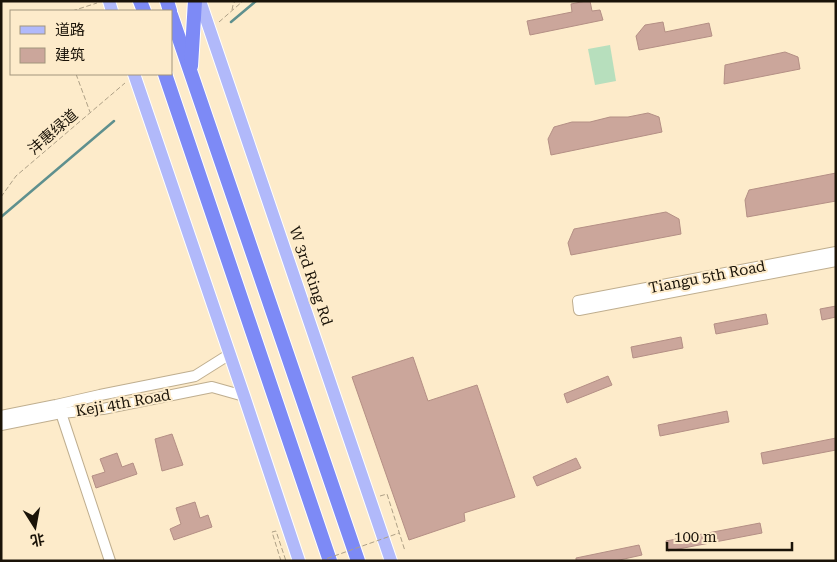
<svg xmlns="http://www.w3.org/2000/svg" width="837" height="562" viewBox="0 0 837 562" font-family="'Roboto Serif','Noto Sans SC',serif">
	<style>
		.green { fill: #b7dfbd }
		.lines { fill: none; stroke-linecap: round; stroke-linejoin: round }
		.stream { stroke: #5f908e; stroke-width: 2.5 }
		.building { fill: #cba69b; stroke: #b48f85 }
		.minor-casing { stroke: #bfae8f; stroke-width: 12 }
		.major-casing { stroke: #fff; stroke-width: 14 }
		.highway-casing { stroke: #fff; stroke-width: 16 }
		.path { stroke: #aea086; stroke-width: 1; stroke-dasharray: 5 2.5; stroke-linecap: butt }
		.minor { stroke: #fff; stroke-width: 10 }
		.major { stroke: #b1b9fa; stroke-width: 12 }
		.highway { stroke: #7d8af6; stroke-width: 14 }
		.path-bridge { stroke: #aea086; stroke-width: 1; stroke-dasharray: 5 2.5; stroke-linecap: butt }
		.labels { text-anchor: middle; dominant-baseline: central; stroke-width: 4; stroke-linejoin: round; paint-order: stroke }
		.street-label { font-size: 15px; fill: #1a1308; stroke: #fdebca }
	</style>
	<rect width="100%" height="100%" fill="#fdebca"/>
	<polygon class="green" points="610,45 616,81 595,85 588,49"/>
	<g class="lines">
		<g class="stream">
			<polyline points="231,22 256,1"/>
			<polyline points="1,217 114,121"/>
		</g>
	</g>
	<g class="building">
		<polygon points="586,1 590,1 592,11 600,10 603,20 530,35 527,21 572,12 571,4"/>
		<polygon points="663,22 665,32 709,23 712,36 639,50 636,36 645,25"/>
		<polygon points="785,52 798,57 800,69 724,84 725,65"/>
		<polygon points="648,113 659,117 662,132 551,155 548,139 554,127 572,122 590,122 610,117 628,117"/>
		<polygon points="836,173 836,201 747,217 745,200 749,190"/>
		<polygon points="666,212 679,219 681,234 571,255 568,243 574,229"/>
		<polygon points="836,306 836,317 822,320 820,309"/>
		<polygon points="766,314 768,324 716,334 714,324"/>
		<polygon points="681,337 683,348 633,358 631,347"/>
		<polygon points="413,357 428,401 477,385 515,497 464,513 465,521 409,540 352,377"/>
		<polygon points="608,376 612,385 567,403 564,394"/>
		<polygon points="727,411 729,422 660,436 658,425"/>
		<polygon points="172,434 183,465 162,471 155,439"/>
		<polygon points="836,438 836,450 763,464 761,453"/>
		<polygon points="117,453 122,467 133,463 137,474 96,488 92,476 105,472 100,459"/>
		<polygon points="576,458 581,468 537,486 533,477"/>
		<polygon points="195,502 200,518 208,515 212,527 174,540 170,529 181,524 176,508"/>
		<polygon points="760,523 762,533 668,551 666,541"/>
		<polygon points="639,545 642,555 615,561 576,561 576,558"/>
	</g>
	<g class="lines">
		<defs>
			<g id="minor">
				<polyline points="836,252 578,301 579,310 836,261"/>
				<polyline points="61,413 110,561"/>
				<polyline points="1,416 56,405 100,395 195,376 230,354"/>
				<polyline points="1,425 61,413 103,409 212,387 244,396"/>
			</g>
			<g id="major">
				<polyline points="109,1 112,11"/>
				<polyline points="200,1 391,561"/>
				<polyline points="134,74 244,396 299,561"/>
			</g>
			<g id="highway">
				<polyline points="140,1 144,11"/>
				<polyline points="167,1 170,11"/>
				<polyline points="171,15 358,561"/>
				<polyline points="191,66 195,1"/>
				<polyline points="165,74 330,561"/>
			</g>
		</defs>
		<use href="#minor" class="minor-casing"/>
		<use href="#major" class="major-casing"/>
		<use href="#highway" class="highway-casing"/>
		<g class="path">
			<polyline points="232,10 233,5 235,1"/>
			<polyline points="72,11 97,3"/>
			<polyline points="219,22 243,1"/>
			<polyline points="76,74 90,112"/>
			<polyline points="1,197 16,176 125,83"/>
			<polyline points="380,496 387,494 405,551"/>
			<polyline points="281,561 272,532 276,531 286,561"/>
		</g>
		<use href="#minor" class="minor"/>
		<use href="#major" class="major"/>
		<use href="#highway" class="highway"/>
		<polyline class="path-bridge" points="320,561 399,533"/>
	</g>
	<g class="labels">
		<g class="street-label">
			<text transform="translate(53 132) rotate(-41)">沣惠绿道</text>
			<text transform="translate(311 276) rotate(71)">W 3rd Ring Rd</text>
			<text transform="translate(707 277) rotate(-11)">Tiangu 5th Road</text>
			<text transform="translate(123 403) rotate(-10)">Keji 4th Road</text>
		</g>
	</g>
	<rect width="837" height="562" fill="none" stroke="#1a1308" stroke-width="5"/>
	<rect x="10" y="10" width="162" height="65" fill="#fdebca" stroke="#a2957c"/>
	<rect x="20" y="26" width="25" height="8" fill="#b1b9fa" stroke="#a2957c"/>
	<text x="55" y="35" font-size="15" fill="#1a1308">道路</text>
	<rect x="20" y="48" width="25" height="15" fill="#cba69b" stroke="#a2957c"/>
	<text x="55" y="60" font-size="15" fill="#1a1308">建筑</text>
	<g transform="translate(35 527) rotate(169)" stroke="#fdebca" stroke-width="4" paint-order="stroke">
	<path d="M0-4L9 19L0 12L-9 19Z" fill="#1a1308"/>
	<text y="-8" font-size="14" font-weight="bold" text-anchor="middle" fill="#1a1308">北</text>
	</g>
	<path d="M667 542v8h125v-8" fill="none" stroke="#1a1308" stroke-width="2.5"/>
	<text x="674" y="542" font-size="15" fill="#1a1308" stroke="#fdebca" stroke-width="4" paint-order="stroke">100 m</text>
</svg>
